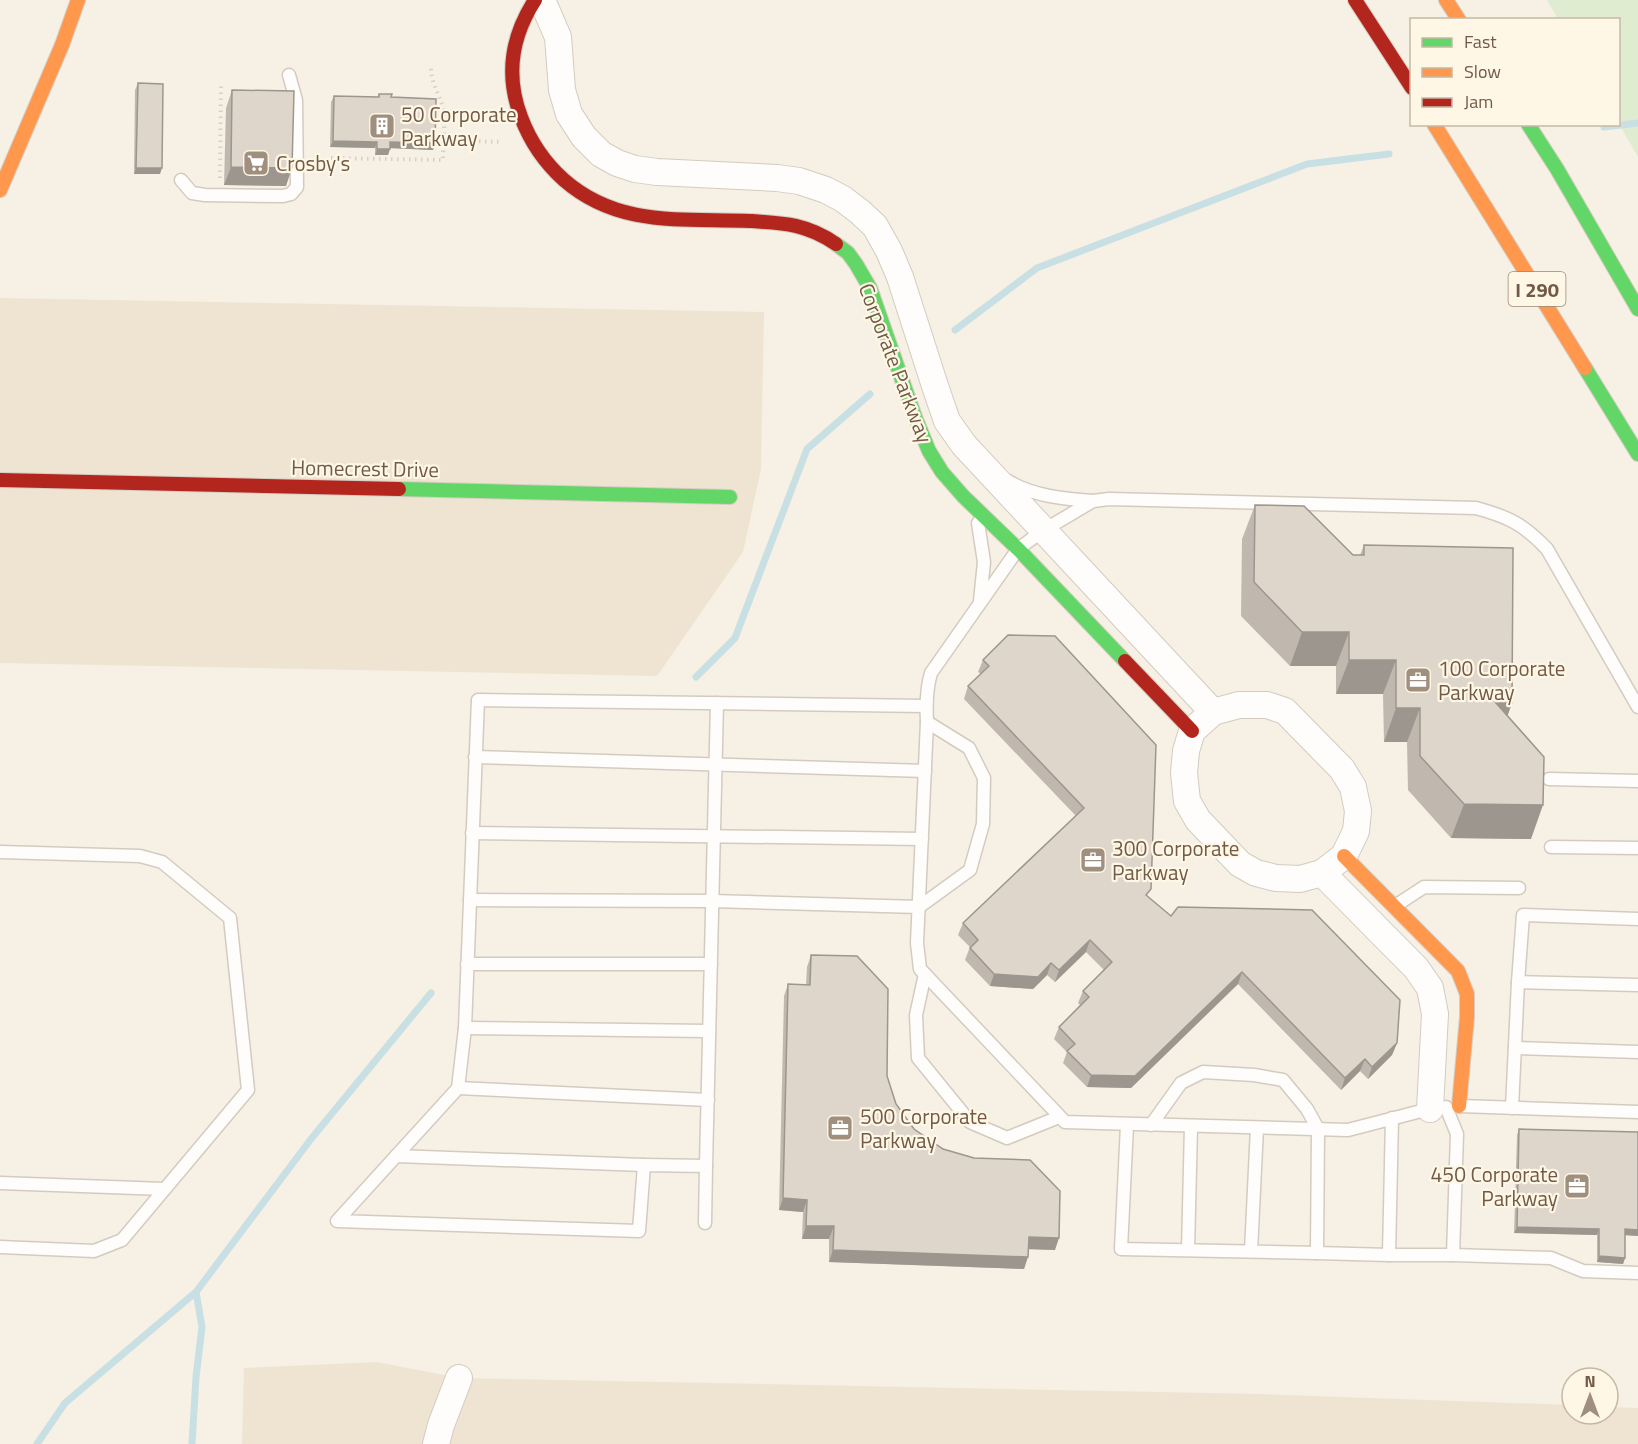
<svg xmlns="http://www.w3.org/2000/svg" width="1638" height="1444" viewBox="0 0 1638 1444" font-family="'Titillium Web',sans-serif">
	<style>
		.residential { fill: #efe4d2 }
		.green { fill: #dfecd0 }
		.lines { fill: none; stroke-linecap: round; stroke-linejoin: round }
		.stream { stroke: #c8e0e4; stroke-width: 7 }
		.lane-casing { stroke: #d4cbc0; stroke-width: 15 }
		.street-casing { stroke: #d4cbc0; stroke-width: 28 }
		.fast-casing { stroke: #d6ccc2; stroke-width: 16 }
		.slow-casing { stroke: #d6ccc2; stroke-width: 16 }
		.jam-casing { stroke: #d6ccc2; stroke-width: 16 }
		.path { stroke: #d7cfc8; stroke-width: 4; stroke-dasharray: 1.5 4.5; stroke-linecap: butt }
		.lane { stroke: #fefdfb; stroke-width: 12 }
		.street { stroke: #fefdfb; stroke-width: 26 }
		.fast { stroke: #63d668; stroke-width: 14 }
		.slow { stroke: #ff974d; stroke-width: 14 }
		.jam { stroke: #b3261e; stroke-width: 14 }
		.wall { fill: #c0b8af }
		.shaded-wall { fill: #9c968e }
		.building { fill: #dfd6cb; stroke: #9c968e; stroke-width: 1.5 }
		.labels { text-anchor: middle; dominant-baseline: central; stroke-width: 4.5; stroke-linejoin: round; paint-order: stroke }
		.shield { fill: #fff7e5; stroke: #9c8976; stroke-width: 1.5 }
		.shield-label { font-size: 20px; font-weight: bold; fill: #715a47 }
		.poi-label { font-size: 21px; fill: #715a47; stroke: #fff7e5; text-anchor: start }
		.street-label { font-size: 21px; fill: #715a47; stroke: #fff7e5 }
	</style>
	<rect width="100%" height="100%" fill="#f6f0e5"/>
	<g class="residential">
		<polygon points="0,298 764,312 761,469 743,552 657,676 0,663"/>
		<polygon points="377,1362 459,1378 1259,1394 1572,1405 1572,1414 1608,1414 1608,1407 1638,1408 1638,1444 242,1444 244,1368"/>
	</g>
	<polygon class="green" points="1547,0 1638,0 1638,157 1619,124 1618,20 1558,19"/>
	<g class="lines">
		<g class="stream">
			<polyline points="1604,127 1638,123"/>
			<polyline points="955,330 1037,268 1307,164 1389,154"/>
			<polyline points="696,677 735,638 807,449 870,394"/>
			<polyline points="37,1444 65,1403 196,1292 311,1139 431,993"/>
			<polyline points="192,1444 196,1377 202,1327 196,1292"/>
		</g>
		<defs>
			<g id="lane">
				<polyline points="181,180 192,193 205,195 283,196 291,194 297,187 296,100 289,75"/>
				<path d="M1008 481C1033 496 1064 499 1093 501"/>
				<polyline points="978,523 984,562 980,601"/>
				<polyline points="475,757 925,771"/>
				<polyline points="1549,779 1638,781"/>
				<polyline points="472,833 922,839"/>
				<polyline points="1551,847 1638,848"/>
				<polyline points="0,852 140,856 162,862 230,918 248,1090 122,1240 94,1251 0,1247"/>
				<polyline points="470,900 712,901 919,907 970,870 983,824 984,778 969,748 927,722"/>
				<polyline points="1395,906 1424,887 1519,888"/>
				<polyline points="467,964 711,964"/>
				<polyline points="925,974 916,1015 918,1058 970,1122 1007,1138 1059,1117"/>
				<polyline points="1518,982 1638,985"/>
				<polyline points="465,1028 709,1031"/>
				<polyline points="1515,1048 1638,1052"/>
				<polyline points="458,1088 708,1100"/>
				<polyline points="1460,1106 1638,1112"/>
				<path d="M1433 1108 1348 1130 1065 1122 920 969 917 943 927 722C926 705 926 690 931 673L1018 549 1044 530 1093 501 1109 499 1476 508C1509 517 1523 524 1547 549L1638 707"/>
				<polyline points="1512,1108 1518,982 1523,915 1638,919"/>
				<polyline points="1127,1125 1121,1249 1317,1253 1318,1129 1307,1109 1283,1080 1254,1075 1203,1072 1181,1083 1151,1125"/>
				<polyline points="396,1156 644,1165"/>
				<polyline points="706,1166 717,703"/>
				<polyline points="0,1183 164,1189"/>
				<polyline points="705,1223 706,1166 644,1165 639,1231 337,1221 458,1088 465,1028 478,700 926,706"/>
				<polyline points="1188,1250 1191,1126"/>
				<polyline points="1251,1251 1257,1128"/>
				<polyline points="1317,1253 1389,1255 1392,1118"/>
				<polyline points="1389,1255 1453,1255 1457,1134 1446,1107"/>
				<polyline points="1453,1255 1551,1258 1583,1271 1638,1273"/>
			</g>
			<g id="street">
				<polyline points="542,0 558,37 562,90 569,114 584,137 601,154 617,163 635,169 657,172 777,178 799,181 826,190 843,199 860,212 875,226 889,251 900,277 935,386 947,421 964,445 1213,712"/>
				<polygon points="1239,705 1267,705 1285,711 1342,769 1353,787 1358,811 1356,831 1344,856 1322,873 1300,879 1276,878 1256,873 1240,864 1198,820 1187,801 1184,773 1186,751 1192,731 1213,712"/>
				<polyline points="1322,873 1416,968 1430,988 1435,1014 1430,1109"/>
				<polyline points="436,1444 441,1425 459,1378"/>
			</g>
			<g id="fast">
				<polyline points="1528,124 1557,169 1638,309"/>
				<polyline points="836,244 848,253 856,264 870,288 915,417 929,451 942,472 963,496 1020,551 1125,661"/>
				<polyline points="1585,368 1638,454"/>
				<polyline points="399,489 730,497"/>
			</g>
			<g id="slow">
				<polyline points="1446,0 1459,20"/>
				<polyline points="1434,124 1585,368"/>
				<polyline points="0,190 62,45 78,0"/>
				<polyline points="1344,856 1458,971 1467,994 1467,1017 1459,1106"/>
			</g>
			<g id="jam">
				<path d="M535 0C511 37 505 75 521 117 530 141 545 163 564 180 619 228 683 218 750 221 784 223 807 224 836 244"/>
				<polyline points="1355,0 1412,88"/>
				<polyline points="0,480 399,489"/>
				<polyline points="1125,661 1192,731"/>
			</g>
		</defs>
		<use href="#lane" class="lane-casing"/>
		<use href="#street" class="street-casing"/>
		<use href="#fast" class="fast-casing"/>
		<use href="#slow" class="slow-casing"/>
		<use href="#jam" class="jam-casing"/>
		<g class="path">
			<polyline points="443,140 503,142"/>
			<path d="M331 158 443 160C443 144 446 124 443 108 439 92 431 84 431 67"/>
			<polyline points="220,178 221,86"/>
		</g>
		<use href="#lane" class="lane"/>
		<use href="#street" class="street"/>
		<use href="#fast" class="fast"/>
		<use href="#slow" class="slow"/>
		<use href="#jam" class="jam"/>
	</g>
	<g class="wall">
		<polygon points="138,83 160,174 134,174 135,90"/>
		<polygon points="232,90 286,186 224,185 226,108"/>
		<polygon points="379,94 391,97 435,143 433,150 390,148 388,155 375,155 375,148 330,147 331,102 334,96 377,97"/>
		<polygon points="1255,505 1353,555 1360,555 1364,545 1512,703 1507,716 1531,839 1451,838 1408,790 1407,742 1384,742 1383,694 1336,694 1336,666 1290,666 1241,616 1242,539"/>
		<polygon points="1008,635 1148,897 1171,916 1397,1043 1392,1055 1368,1079 1360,1071 1341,1090 1238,984 1131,1088 1087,1087 1063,1063 1067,1052 1054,1039 1059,1027 1080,1005 1078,1003 1083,991 1104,970 1086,952 1055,982 1047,975 1033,989 990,986 965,960 970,947 958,935 963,923 1076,816 964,699 968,686 981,674 978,672 983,660"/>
		<polygon points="811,955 887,1076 896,1104 914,1129 1055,1250 1029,1249 1024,1269 829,1262 829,1239 802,1239 803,1212 779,1210 784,996 788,984 806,985 807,967"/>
		<polygon points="1519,1129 1638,1132 1638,1236 1625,1235 1625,1258 1623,1264 1597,1262 1597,1235 1514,1233 1517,1135"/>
	</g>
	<g class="shaded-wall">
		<polygon points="333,141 377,142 375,148 330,147"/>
		<polygon points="390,142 435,143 433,150 388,148"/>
		<polygon points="377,149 390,149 388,155 375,155"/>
		<polygon points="231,167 292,168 286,186 224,185"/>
		<polygon points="136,168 162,168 160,174 134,174"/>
		<polygon points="1302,632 1349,632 1336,666 1290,666"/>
		<polygon points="1349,660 1396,660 1383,694 1336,694"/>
		<polygon points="1496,703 1512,703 1500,737"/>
		<polygon points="1396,708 1420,708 1407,742 1384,742"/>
		<polygon points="1464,804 1543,805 1531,839 1451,838"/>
		<polygon points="1090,940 1086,952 1055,982 1059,970"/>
		<polygon points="1051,963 1047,975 1033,989 990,986 994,974"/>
		<polygon points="1242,972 1238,984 1131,1088 1087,1087 1091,1075"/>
		<polygon points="1397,1043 1392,1055 1368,1079 1372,1067"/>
		<polygon points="1365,1059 1360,1071 1341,1090 1345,1078"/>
		<polygon points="783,1198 807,1200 803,1212 779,1210"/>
		<polygon points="806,1226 834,1226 829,1239 802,1239"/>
		<polygon points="1517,1227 1599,1229 1597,1235 1514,1233"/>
		<polygon points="1625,1229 1638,1230 1638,1236 1623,1235"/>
		<polygon points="1029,1237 1059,1238 1055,1250 1025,1249"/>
		<polygon points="833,1250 1028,1257 1024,1269 829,1262"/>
		<polygon points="1599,1256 1625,1258 1623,1264 1597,1262"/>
	</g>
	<g class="building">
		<polygon points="138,83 163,84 162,168 136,168"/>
		<polygon points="232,90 294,91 292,168 231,167"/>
		<polygon points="379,94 392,94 391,97 436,99 435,143 390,142 390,149 377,149 377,142 333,141 334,96 379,97"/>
		<polygon points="1255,505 1304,506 1353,555 1364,555 1364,545 1513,548 1512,703 1496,703 1544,757 1543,805 1464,804 1420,756 1420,708 1396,708 1396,660 1349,660 1349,632 1302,632 1254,582"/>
		<polygon points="1008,635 1055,636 1156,745 1151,889 1146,895 1171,916 1178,907 1312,910 1400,1000 1397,1043 1372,1067 1365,1059 1345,1078 1242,972 1135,1076 1091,1075 1067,1051 1075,1044 1059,1027 1089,997 1083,991 1112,962 1090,940 1059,970 1051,963 1038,977 994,974 970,948 978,940 963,923 1084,808 968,686 989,666 983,660"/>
		<polygon points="811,955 857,956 888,989 887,1076 896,1104 914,1129 943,1149 974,1158 1030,1160 1060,1191 1059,1238 1029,1237 1028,1257 833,1250 834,1226 806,1226 807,1200 783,1198 788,984 810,985"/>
		<polygon points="1519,1129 1638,1132 1638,1230 1625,1229 1625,1258 1599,1256 1599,1229 1517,1227"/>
	</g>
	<defs>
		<symbol id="building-square" viewBox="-11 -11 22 22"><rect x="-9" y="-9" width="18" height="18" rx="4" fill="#a08e7e" stroke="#fff7e5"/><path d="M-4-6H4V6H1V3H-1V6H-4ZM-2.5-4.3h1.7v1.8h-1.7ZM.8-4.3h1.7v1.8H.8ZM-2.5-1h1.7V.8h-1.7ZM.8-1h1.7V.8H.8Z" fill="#fff"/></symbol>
		<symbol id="supermarket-square" viewBox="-11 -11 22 22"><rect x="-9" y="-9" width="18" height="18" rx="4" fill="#a08e7e" stroke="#fff7e5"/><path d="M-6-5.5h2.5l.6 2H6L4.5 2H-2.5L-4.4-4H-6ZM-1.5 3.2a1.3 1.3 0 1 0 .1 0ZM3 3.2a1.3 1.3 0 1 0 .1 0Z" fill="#fff"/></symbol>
		<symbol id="office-square" viewBox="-11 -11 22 22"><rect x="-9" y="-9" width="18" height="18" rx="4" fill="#a08e7e" stroke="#fff7e5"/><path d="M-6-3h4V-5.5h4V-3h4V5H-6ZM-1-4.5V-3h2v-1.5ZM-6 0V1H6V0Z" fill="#fff"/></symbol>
	</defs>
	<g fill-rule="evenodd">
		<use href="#building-square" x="367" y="111" width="30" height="30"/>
		<use href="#supermarket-square" x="241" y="148" width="30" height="30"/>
		<use href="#office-square" x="1403" y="665" width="30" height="30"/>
		<use href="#office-square" x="1078" y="845" width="30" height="30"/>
		<use href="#office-square" x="825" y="1113" width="30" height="30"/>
		<use href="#office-square" x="1562" y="1171" width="30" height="30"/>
	</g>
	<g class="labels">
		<rect class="shield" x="1508.5" y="272" width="57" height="34" rx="4.5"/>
		<g class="shield-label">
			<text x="1537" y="289">I 290</text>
		</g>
		<g class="poi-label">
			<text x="401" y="114">50 Corporate<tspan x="401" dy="24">Parkway</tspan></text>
			<text x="276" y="163">Crosby's</text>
			<text x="1438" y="668">100 Corporate<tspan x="1438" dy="24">Parkway</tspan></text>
			<text x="1112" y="848">300 Corporate<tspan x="1112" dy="24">Parkway</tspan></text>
			<text x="860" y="1116">500 Corporate<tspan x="860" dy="24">Parkway</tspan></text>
			<text x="1558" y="1174" text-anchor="end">450 Corporate<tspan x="1558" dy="24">Parkway</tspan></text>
		</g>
		<g class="street-label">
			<text transform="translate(896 363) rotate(69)">Corporate Parkway</text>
			<text transform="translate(365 468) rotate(1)">Homecrest Drive</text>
		</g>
	</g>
	<rect x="1410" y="18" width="210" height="108" fill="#fff7e5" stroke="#c6b8a6" stroke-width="1.5"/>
	<rect x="1422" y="38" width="30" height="9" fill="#63d668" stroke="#c6b8a6" stroke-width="1.5"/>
	<text x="1464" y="48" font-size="18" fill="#715a47">Fast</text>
	<rect x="1422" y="68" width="30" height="9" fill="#ff974d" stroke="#c6b8a6" stroke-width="1.5"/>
	<text x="1464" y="78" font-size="18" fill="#715a47">Slow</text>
	<rect x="1422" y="98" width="30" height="9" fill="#b3261e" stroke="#c6b8a6" stroke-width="1.5"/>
	<text x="1464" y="108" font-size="18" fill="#715a47">Jam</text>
	<g transform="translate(1590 1396)"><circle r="28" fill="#fff7e5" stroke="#c6b8a6" stroke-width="1.5"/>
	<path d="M0-4.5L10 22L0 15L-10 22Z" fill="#a08e7e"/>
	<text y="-9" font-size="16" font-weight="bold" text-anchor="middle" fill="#715a47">N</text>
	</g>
</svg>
